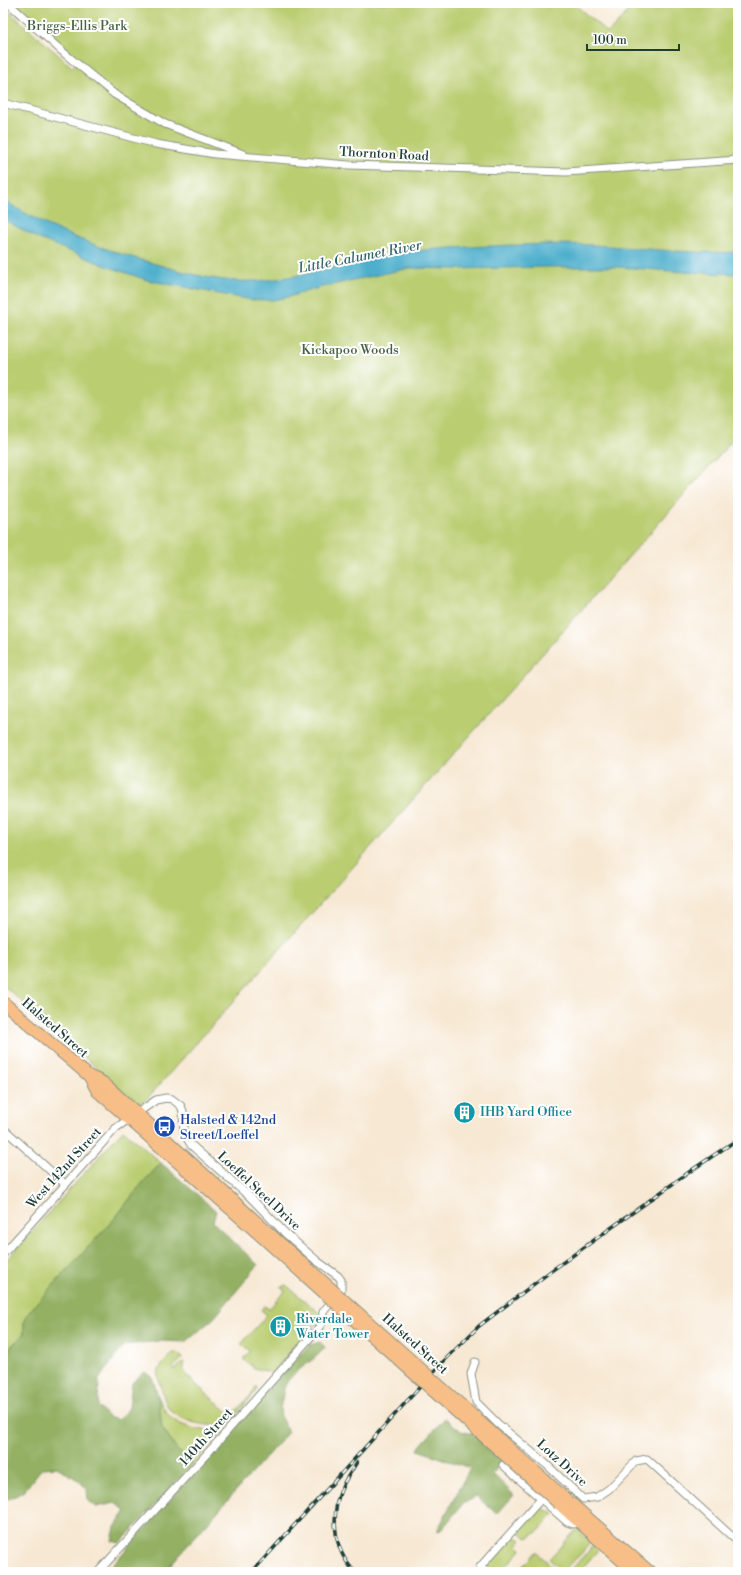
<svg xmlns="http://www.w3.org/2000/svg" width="741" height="1575" viewBox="0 0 741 1575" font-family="'Libre Bodoni',serif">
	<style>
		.green { fill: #bacd71; stroke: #6c8552 }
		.forest { fill: #93b063; stroke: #59764c }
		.water { fill: #4dafcc; stroke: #367680 }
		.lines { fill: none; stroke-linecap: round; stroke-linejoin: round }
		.minor-casing { stroke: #8b9284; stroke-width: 9 }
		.primary-casing { stroke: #8b9284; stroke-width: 13 }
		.minor { stroke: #fff; stroke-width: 7 }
		.primary { stroke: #f7be87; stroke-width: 11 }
		.rail-casing { stroke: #1f3d34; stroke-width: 3.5 }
		.rail { stroke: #fff; stroke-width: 2; stroke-dasharray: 6; stroke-linecap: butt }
		.primary-bridge-casing { stroke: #8b9284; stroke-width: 13; stroke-linecap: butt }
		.primary-bridge { stroke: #f7be87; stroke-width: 11 }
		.labels { text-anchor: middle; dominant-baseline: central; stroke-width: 4; stroke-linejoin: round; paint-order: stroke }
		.park-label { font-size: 13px; fill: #466143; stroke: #fff }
		.street-label { font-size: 13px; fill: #1f3d34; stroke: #fff }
		.culture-label { font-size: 13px; fill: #0d838f; stroke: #fff; text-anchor: start }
		.transit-label { font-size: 13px; fill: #164399; stroke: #fff; text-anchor: start }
		.water-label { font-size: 14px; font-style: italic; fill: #2f6569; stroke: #fff }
	</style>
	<rect width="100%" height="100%" fill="#fff"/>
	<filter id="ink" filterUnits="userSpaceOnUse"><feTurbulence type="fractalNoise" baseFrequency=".025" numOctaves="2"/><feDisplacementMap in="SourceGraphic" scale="8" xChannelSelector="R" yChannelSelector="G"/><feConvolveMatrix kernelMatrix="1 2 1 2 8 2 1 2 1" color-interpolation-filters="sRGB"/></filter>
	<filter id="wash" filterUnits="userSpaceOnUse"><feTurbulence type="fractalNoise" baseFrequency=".012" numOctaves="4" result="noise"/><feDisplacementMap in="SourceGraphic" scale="16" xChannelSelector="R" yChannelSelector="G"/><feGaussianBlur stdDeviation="0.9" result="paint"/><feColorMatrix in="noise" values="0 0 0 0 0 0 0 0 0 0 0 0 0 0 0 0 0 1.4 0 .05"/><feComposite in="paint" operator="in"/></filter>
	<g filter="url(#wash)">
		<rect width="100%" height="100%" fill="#f7e8d3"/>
		<g class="green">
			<polygon points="15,3 573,3 608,33 636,3 738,3 738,434 145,1101 136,1103 3,985 3,6 72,67 79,60"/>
			<polygon points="123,1130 161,1163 140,1186 116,1217 29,1312 24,1322 24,1333 3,1355 3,1264"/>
			<polygon points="286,1285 318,1312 316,1324 272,1373 254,1368 243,1359 250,1351 241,1344 267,1315 261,1310 264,1306 269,1309 285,1291 281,1287"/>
			<path d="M173 1353H177L183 1358 173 1367 174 1370 184 1362V1371L192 1381 228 1412 232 1415 251 1395 256 1386 257 1390 230 1423C213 1429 179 1423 168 1407 163 1399 161 1386 158 1377 156 1368 167 1359 173 1353Z"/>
			<path d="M158 1396C161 1402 163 1408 167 1413 179 1429 205 1431 223 1431L193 1464 176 1449 162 1428Z"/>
			<path d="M541 1509H544L554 1514 538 1532 527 1538C525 1537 521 1534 520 1531 518 1524 535 1511 541 1509Z"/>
			<polygon points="577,1529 591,1542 581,1554 564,1569 563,1572 549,1559"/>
			<path d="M513 1535 521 1540 518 1546 521 1550 501 1572H490C485 1557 504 1544 513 1535Z"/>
			<polygon points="593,1545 598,1550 579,1572 567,1572 587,1553"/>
			<polygon points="536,1552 552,1566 556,1572 519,1572"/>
		</g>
		<g class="forest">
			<polygon points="161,1163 216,1211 213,1222 258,1265 214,1318 186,1342 159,1341 124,1345 99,1379 98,1406 108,1417 118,1420 129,1408 132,1383 144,1372 152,1377 158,1396 162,1428 176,1449 193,1464 120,1543 112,1541 115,1527 126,1511 115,1503 96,1507 88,1501 87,1489 78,1480 57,1467 42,1468 23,1492 9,1499 3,1497 3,1355 24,1334 24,1322 29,1312 116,1217 140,1186"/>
			<path d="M320 1342 325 1347C315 1362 292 1370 285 1386 283 1390 283 1395 282 1399 278 1413 281 1419 288 1432L164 1572H106L293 1361 310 1345Z"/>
			<polygon points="445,1418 461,1431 473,1434 502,1460 493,1474 514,1495 497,1514 476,1496 462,1505 441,1530 437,1531 470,1468 418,1450 420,1446"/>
		</g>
		<path class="water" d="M3 199C50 232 108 251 163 266 193 275 224 283 256 281 304 278 350 261 397 253 421 250 445 248 469 247 510 245 553 243 594 245 642 248 690 254 738 252V274L685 272 618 267H548L453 269 410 268 322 287 288 297 273 300H251L147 280 109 267 37 238 3 219Z"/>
	</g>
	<g filter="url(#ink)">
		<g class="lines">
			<defs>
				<g id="minor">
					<polyline points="8,3 64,53 114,94 165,124 243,154"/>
					<polyline points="3,103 156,144 215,154 349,165 566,172 738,160"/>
					<polyline points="3,1128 65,1184"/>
					<polyline points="3,1254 116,1128 156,1100 166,1098 172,1099 181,1106 183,1111 184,1133 191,1145 250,1197 285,1233 317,1261 338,1276 341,1280 341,1290 323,1312 322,1323 316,1331 214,1446 98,1572"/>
					<polyline points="475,1362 471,1374 476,1402 498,1424 547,1465 583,1499 597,1497 609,1489 636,1461 647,1459 738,1542"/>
					<polyline points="503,1465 567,1522 573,1524 580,1522"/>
					<polyline points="486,1572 480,1567 541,1499"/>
				</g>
				<g id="primary">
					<polyline points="3,1002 89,1076 104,1083 259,1224"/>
					<polyline points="89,1076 97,1091 254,1230"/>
					<polyline points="565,1498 650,1572"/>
					<polyline points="559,1504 634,1572"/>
				</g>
			</defs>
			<use href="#minor" class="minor-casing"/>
			<use href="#primary" class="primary-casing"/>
			<use href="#minor" class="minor"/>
			<use href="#primary" class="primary"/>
			<defs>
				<g id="rail">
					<polyline points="252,1572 437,1368 479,1326 551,1271 692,1170 738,1139"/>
					<path d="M355 1572C332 1549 330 1511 344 1483 348 1476 353 1469 357 1462"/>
				</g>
			</defs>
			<use href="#rail" class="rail-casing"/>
			<use href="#rail" class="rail"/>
			<defs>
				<g id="primary-bridge">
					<polyline points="259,1224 565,1498"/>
					<polyline points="254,1230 559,1504"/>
				</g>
			</defs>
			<use href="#primary-bridge" class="primary-bridge-casing"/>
			<use href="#primary-bridge" class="primary-bridge"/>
		</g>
	</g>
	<defs>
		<symbol id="building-disc" viewBox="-11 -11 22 22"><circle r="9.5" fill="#0f9aa8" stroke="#fff"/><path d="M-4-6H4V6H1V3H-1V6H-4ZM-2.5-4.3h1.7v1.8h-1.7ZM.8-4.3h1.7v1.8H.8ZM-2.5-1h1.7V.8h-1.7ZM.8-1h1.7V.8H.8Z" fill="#fff"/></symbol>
		<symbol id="bus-disc" viewBox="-11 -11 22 22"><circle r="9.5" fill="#1a4fb4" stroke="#fff"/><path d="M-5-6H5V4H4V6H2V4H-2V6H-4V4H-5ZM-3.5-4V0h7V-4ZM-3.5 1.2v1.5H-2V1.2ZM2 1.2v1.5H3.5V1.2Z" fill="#fff"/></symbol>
	</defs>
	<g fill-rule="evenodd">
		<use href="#building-disc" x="452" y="1100" width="25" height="25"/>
		<use href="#bus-disc" x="152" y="1114" width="25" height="25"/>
		<use href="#building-disc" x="268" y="1314" width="25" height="25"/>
	</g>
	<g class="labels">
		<g class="park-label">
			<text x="77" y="26">Briggs-Ellis Park</text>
			<text x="350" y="350">Kickapoo Woods</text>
		</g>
		<g class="street-label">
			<text transform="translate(384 154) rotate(3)">Thornton Road</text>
			<text transform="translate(55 1028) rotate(41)">Halsted Street</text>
			<text transform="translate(64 1168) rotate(-48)">West 142nd Street</text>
			<text transform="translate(259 1191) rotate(43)">Loeffel Steel Drive</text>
			<text transform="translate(415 1344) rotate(42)">Halsted Street</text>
			<text transform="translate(206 1437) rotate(-48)">140th Street</text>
			<text transform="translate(562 1463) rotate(42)">Lotz Drive</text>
		</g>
		<g class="culture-label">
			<text x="480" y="1112">IHB Yard Office</text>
			<text x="296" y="1319">Riverdale<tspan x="296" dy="15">Water Tower</tspan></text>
		</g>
		<g class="transit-label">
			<text x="180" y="1120">Halsted &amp; 142nd<tspan x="180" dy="15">Street/Loeffel</tspan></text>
		</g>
		<g class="water-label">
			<text transform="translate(360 257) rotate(-11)">Little Calumet River</text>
		</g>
	</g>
	<rect width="741" height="1575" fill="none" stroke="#fff" stroke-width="16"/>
	<path d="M587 44v6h92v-6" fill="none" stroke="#1f3d34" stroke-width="2"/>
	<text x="593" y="44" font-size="12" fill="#1f3d34" stroke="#ffffff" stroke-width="3" paint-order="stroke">100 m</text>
</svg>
